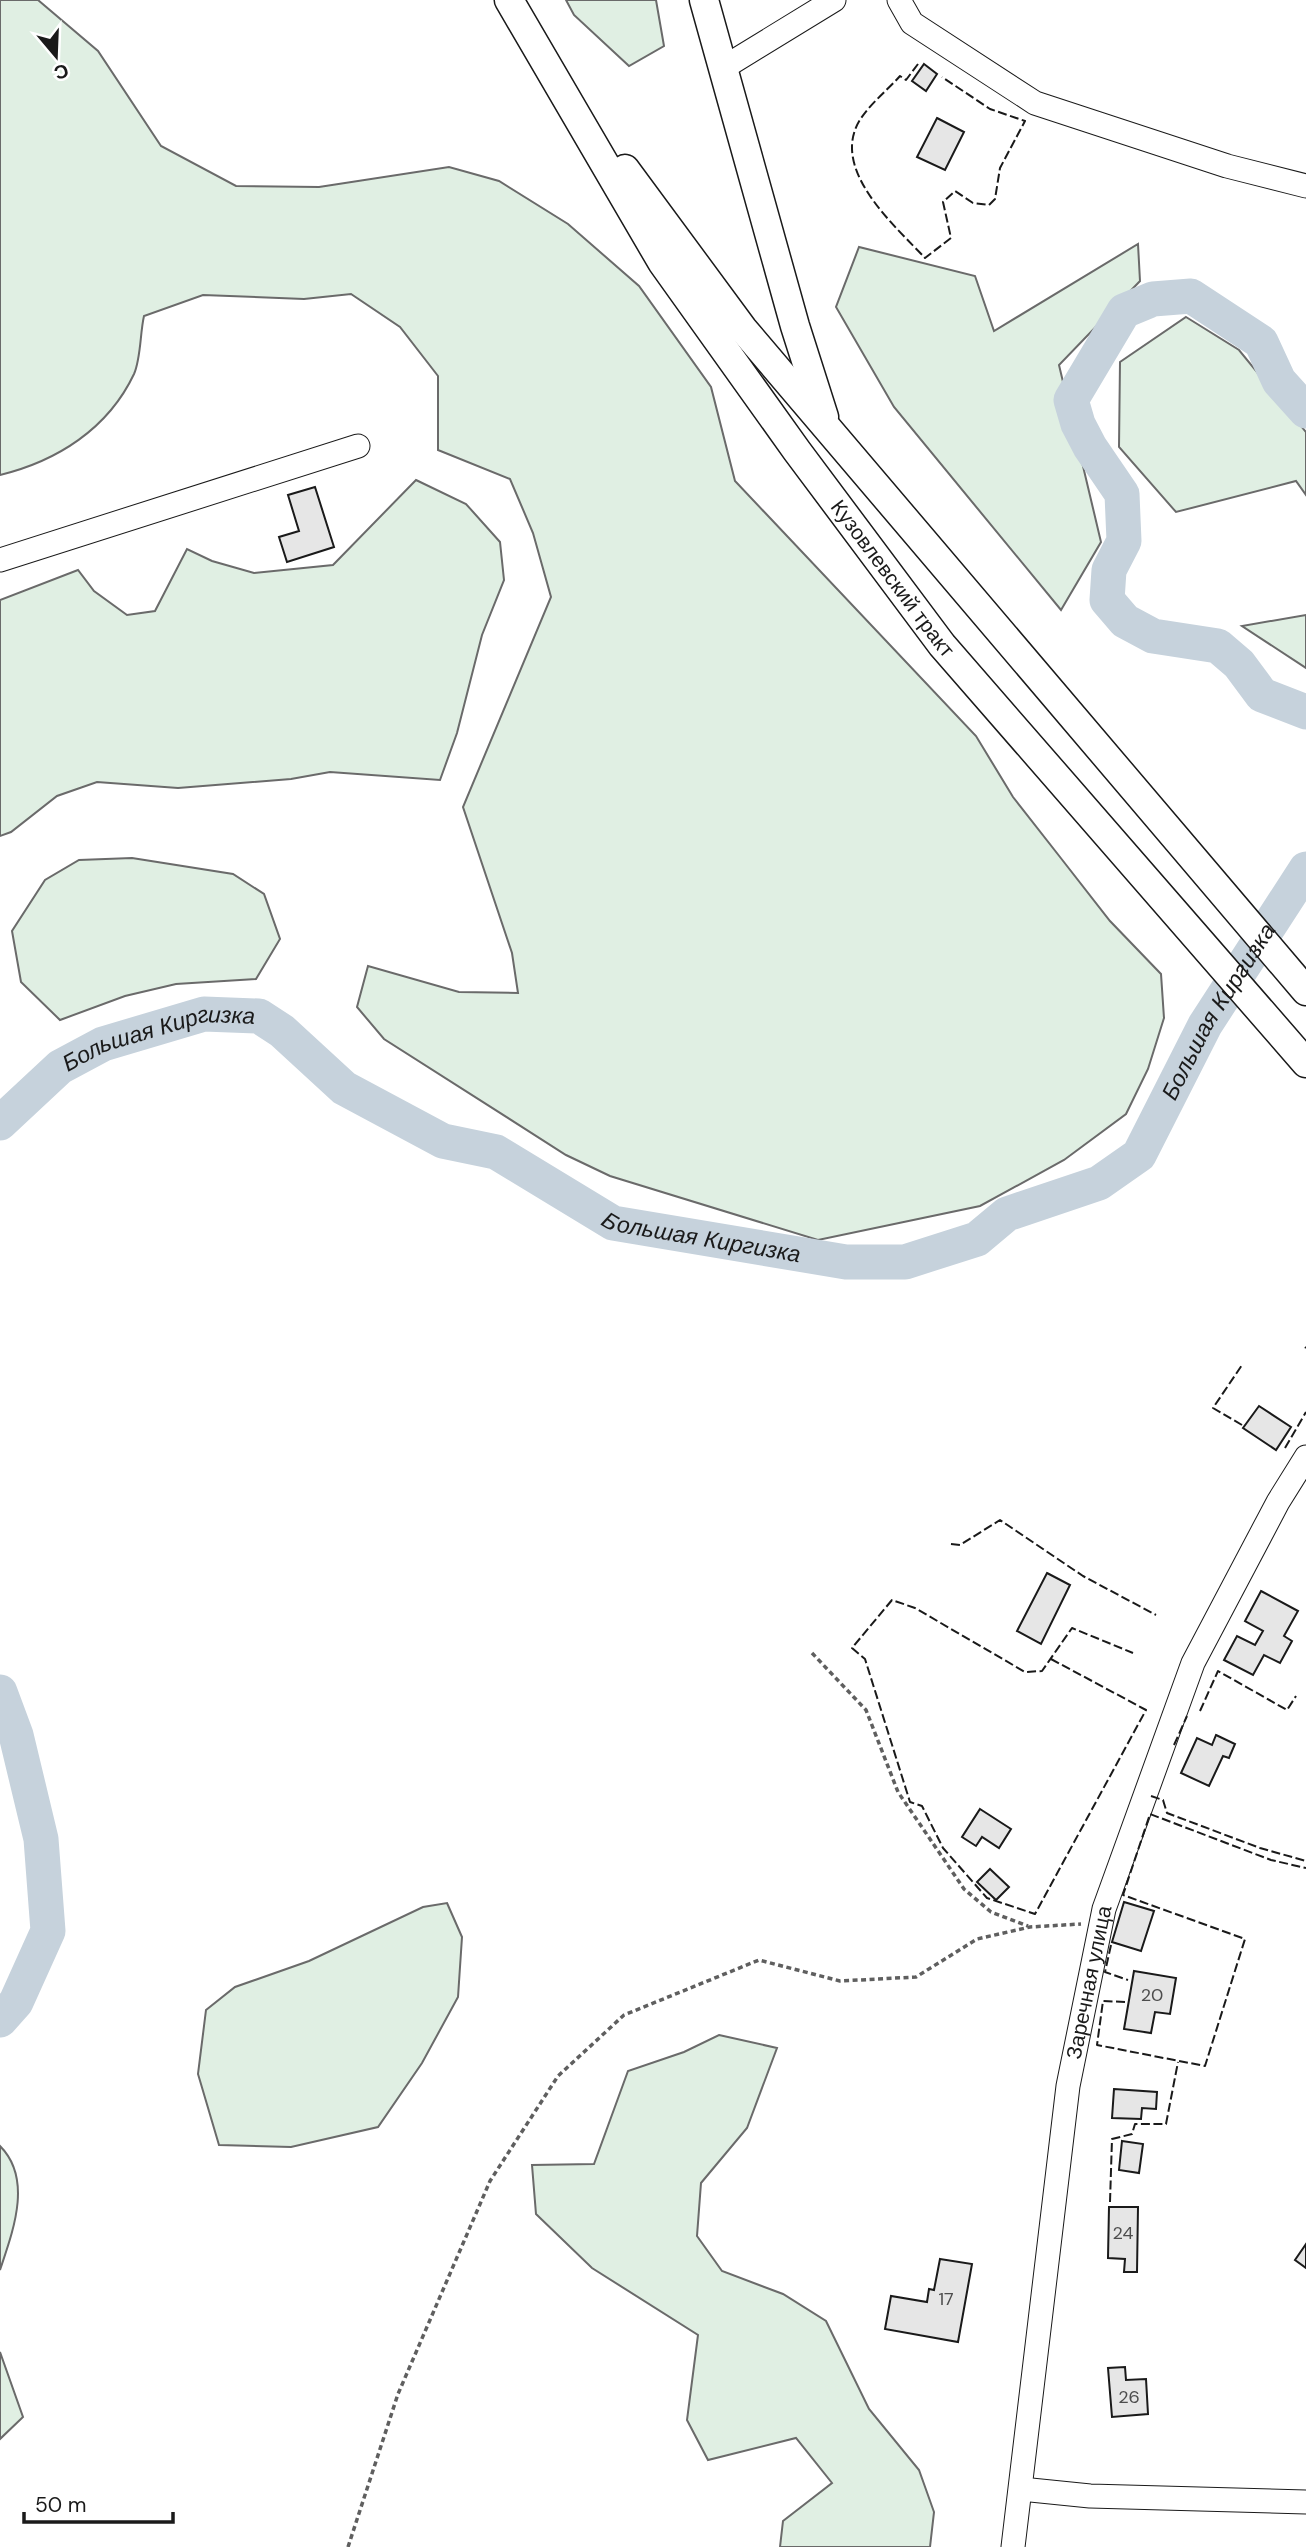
<svg xmlns="http://www.w3.org/2000/svg" width="1306" height="2547" viewBox="0 0 1306 2547" font-family="'DM Sans',sans-serif">
	<style>
		.green { fill: #e0efe3; stroke: #6a6a6a; stroke-width: 2 }
		.lines { fill: none; stroke-linecap: round; stroke-linejoin: round }
		.river { stroke: #c6d2dc; stroke-width: 35 }
		.building { fill: #e6e6e6; stroke: #1a1a1a; stroke-width: 2 }
		.minor-casing { stroke: #1a1a1a; stroke-width: 25 }
		.major-casing { stroke: #1a1a1a; stroke-width: 31 }
		.path { stroke: #5f5f5f; stroke-width: 3.5; stroke-dasharray: 5 3.5; stroke-linecap: butt }
		.minor { stroke: #fff; stroke-width: 23 }
		.major { stroke: #fff; stroke-width: 28 }
		.fence { stroke: #1a1a1a; stroke-width: 2; stroke-dasharray: 9 3.5; stroke-linecap: butt }
		.labels { text-anchor: middle; dominant-baseline: central; stroke-width: 5; stroke-linejoin: round; paint-order: stroke }
		.number-label { font-size: 18px; fill: #4d4d4d }
		.street-label { font-size: 21px; fill: #1a1a1a; stroke: #fff }
		.water-label { font-size: 23px; font-style: italic; fill: #1a1a1a; stroke: #fff }
	</style>
	<rect width="100%" height="100%" fill="#fff"/>
	<g class="green">
		<path d="M0 0H38L98 51 161 146 236 186 319 187 449 167 499 181 568 224 639 286 711 387 735 481 976 736 1013 797 1060 857 1110 921 1161 974 1164 1018 1148 1069 1126 1114 1064 1160 980 1206 818 1240 610 1176 566 1155 384 1039 357 1007 368 966 459 992 518 993 512 953 463 807 551 597 533 533 510 479 438 450V376L400 327 351 294 304 299 203 295 144 316C140 333 141 358 134 374 108 429 57 461 0 475Z"/>
		<polygon points="566,0 656,0 664,46 629,66 574,15"/>
		<polygon points="1138,244 1140,281 1059,365 1101,542 1061,610 894,407 836,307 859,247 975,276 994,331"/>
		<polygon points="1186,317 1239,350 1306,432 1306,495 1296,481 1176,512 1119,447 1120,362"/>
		<polygon points="416,480 466,504 500,542 504,580 482,635 457,733 440,780 330,772 291,779 178,788 97,782 57,796 11,832 0,836 0,600 78,570 94,591 127,615 155,611 187,549 212,561 254,573 333,565"/>
		<polygon points="1306,615 1306,668 1242,626"/>
		<polygon points="132,858 233,874 264,894 280,939 256,979 176,984 125,996 60,1020 21,982 12,931 45,880 79,860"/>
		<polygon points="447,1903 462,1937 458,1997 422,2063 378,2127 291,2147 219,2145 198,2074 206,2010 235,1987 309,1961 423,1907"/>
		<polygon points="719,2035 777,2048 747,2128 701,2183 697,2236 722,2271 783,2294 826,2321 869,2409 919,2470 934,2512 930,2547 780,2547 783,2521 832,2483 796,2438 708,2460 687,2420 698,2335 592,2268 536,2214 532,2165 594,2164 628,2071 684,2052"/>
		<path d="M0 2146C33 2179 13 2231 0 2270Z"/>
		<polygon points="0,2352 23,2417 0,2439"/>
	</g>
	<g class="lines">
		<g class="river">
			<polyline points="1306,411 1279,381 1261,342 1191,296 1153,299 1124,311 1071,400 1078,424 1090,447 1122,494 1124,541 1109,570 1107,600 1125,621 1153,636 1218,646 1239,664 1262,695 1306,712"/>
			<path id="s1" d="M0 1123 60 1067 103 1044 204 1014 259 1016 282 1031 344 1088 443 1141 496 1152 613 1223 846 1262H905L977 1239 1007 1214 1099 1183 1139 1155 1205 1025 1306 869"/>
			<polyline points="0,1692 16,1735 41,1839 48,1931 16,2002 0,2020"/>
		</g>
	</g>
	<g class="building">
		<polygon points="924,64 937,74 926,91 912,81"/>
		<polygon points="937,118 964,132 945,170 917,157"/>
		<polygon points="315,487 334,547 287,562 279,537 299,531 288,495"/>
		<polygon points="1259,1406 1291,1427 1276,1450 1243,1428"/>
		<polygon points="1047,1573 1070,1585 1041,1644 1017,1631"/>
		<polygon points="1261,1591 1298,1611 1284,1636 1292,1641 1280,1663 1264,1655 1253,1675 1224,1660 1237,1636 1255,1645 1263,1631 1245,1621"/>
		<polygon points="1216,1735 1235,1744 1229,1758 1223,1756 1209,1786 1181,1773 1197,1738 1212,1745"/>
		<polygon points="980,1809 1011,1829 999,1848 982,1837 976,1846 962,1837"/>
		<polygon points="990,1869 1009,1887 996,1900 977,1882"/>
		<polygon points="1124,1902 1154,1911 1141,1951 1112,1942"/>
		<polygon points="1134,1971 1176,1978 1170,2014 1155,2012 1151,2033 1124,2029"/>
		<polygon points="1114,2089 1157,2092 1156,2109 1142,2108 1141,2119 1112,2118"/>
		<polygon points="1122,2141 1143,2144 1139,2173 1119,2170"/>
		<polygon points="1109,2207 1138,2207 1137,2272 1124,2272 1125,2259 1108,2258"/>
		<polygon points="1306,2244 1306,2268 1295,2260"/>
		<polygon points="940,2259 972,2264 958,2342 885,2329 891,2296 927,2302 929,2289 934,2290"/>
		<polygon points="1125,2367 1126,2380 1146,2379 1148,2414 1112,2417 1108,2368"/>
	</g>
	<g class="lines">
		<defs>
			<g id="minor">
				<polyline points="899,0 912,23 1035,103 1227,166 1306,186"/>
				<polyline points="723,68 834,0"/>
				<polyline points="0,560 358,446"/>
				<polyline points="1021,2489 1090,2496 1306,2502"/>
				<path id="s2" d="M1013 2547 1068 2086 1104 1909 1193 1663 1278 1502 1306 1457"/>
			</g>
			<g id="major">
				<path id="s3" d="M509 0 662 262 797 451 942 645 1306 1063"/>
				<polyline points="704,0 795,326 824,417"/>
				<polyline points="625,169 743,329 1306,991"/>
			</g>
		</defs>
		<use href="#minor" class="minor-casing"/>
		<use href="#major" class="major-casing"/>
		<g class="path">
			<polyline points="812,1653 866,1710 898,1792 964,1889 991,1912 1028,1926"/>
			<polyline points="348,2547 398,2394 490,2181 558,2076 624,2015 759,1960 840,1981 916,1977 977,1939 1030,1927 1081,1924"/>
		</g>
		<use href="#minor" class="minor"/>
		<use href="#major" class="major"/>
		<g class="fence">
			<path d="M918 64 906 80 900 76C886 92 862 110 855 130 838 177 897 228 925 258L951 238 943 202 955 191 973 203 989 205 995 199 1000 168 1025 121 990 109 942 77"/>
			<polyline points="1305,1347 1306,1348"/>
			<polyline points="1242,1425 1213,1408 1242,1365"/>
			<polyline points="1285,1448 1306,1412"/>
			<polyline points="951,1544 960,1545 1000,1520 1083,1576 1156,1615"/>
			<polyline points="1051,1659 1146,1710 1035,1914 987,1898 943,1848 922,1806 910,1802 865,1659 852,1648 892,1600 915,1608 1025,1672 1042,1671 1072,1628 1133,1653"/>
			<polyline points="1200,1711 1218,1671 1287,1710 1296,1696"/>
			<polyline points="1174,1745 1187,1716"/>
			<polyline points="1151,1796 1163,1800 1167,1813 1260,1848 1306,1861"/>
			<polyline points="1111,1945 1105,1972 1128,1980"/>
			<polyline points="1125,2002 1103,2001 1097,2045 1205,2066 1245,1939 1123,1895 1150,1814 1271,1860 1306,1868"/>
			<polyline points="1110,2202 1112,2139 1132,2134 1135,2124 1166,2124 1178,2062"/>
		</g>
	</g>
	<g class="labels">
		<g class="number-label">
			<text x="1152" y="1995">20</text>
			<text x="1123" y="2233">24</text>
			<text x="946" y="2299">17</text>
			<text x="1129" y="2397">26</text>
		</g>
		<g class="street-label">
			<text stroke="none"><textPath href="#s3" startOffset="695">Кузовлевский тракт</textPath></text>
			<text stroke="none"><textPath href="#s2" startOffset="570">Заречная улица</textPath></text>
		</g>
		<g class="water-label">
			<text stroke="none"><textPath href="#s1" startOffset="1426">Большая Киргизка</textPath></text>
			<text stroke="none"><textPath href="#s1" startOffset="187">Большая Киргизка</textPath></text>
			<text stroke="none"><textPath href="#s1" startOffset="796">Большая Киргизка</textPath></text>
		</g>
	</g>
	<g transform="translate(56 56) rotate(161)" stroke="#ffffff" stroke-width="5" paint-order="stroke">
	<path d="M0-5L12 26L0 18L-12 26Z" fill="#1a1a1a"/>
	<text y="-10" font-size="19" font-weight="bold" text-anchor="middle" fill="#1a1a1a">С</text>
	</g>
	<path d="M24 2512v10h149v-10" fill="none" stroke="#1a1a1a" stroke-width="3.5"/>
	<text x="35" y="2512" font-size="21" fill="#1a1a1a" stroke="#ffffff" stroke-width="5" paint-order="stroke">50 m</text>
</svg>
